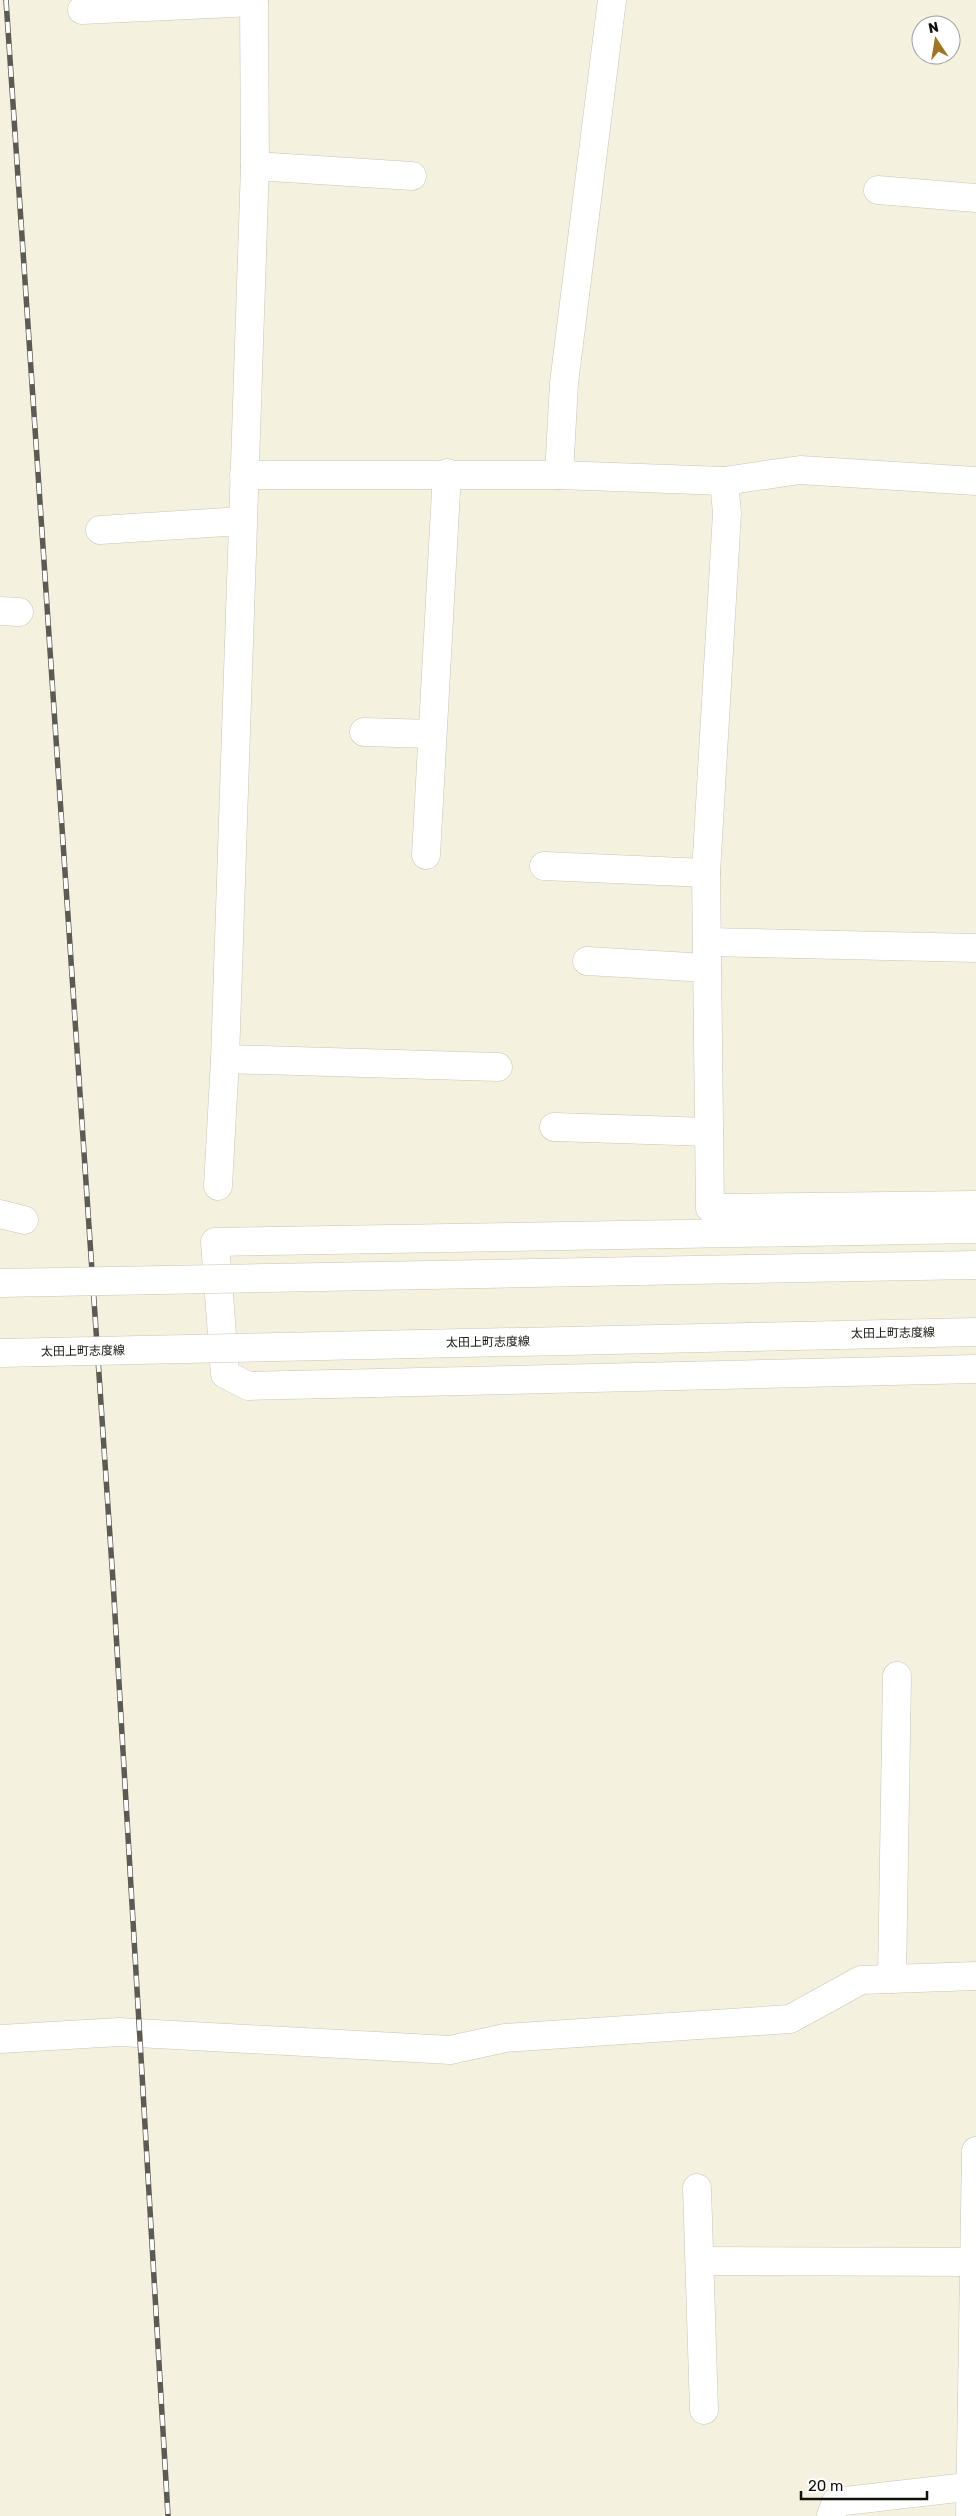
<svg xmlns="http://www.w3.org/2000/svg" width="976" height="2516" viewBox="0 0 976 2516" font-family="Rubik,'Noto Sans JP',sans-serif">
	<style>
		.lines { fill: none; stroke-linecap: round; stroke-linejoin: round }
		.street-casing { stroke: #c8c5b4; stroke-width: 29 }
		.secondary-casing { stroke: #c8c5b4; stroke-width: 29 }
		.street { stroke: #fff; stroke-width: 28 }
		.secondary { stroke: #fff; stroke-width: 28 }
		.rail-casing { stroke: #5d5b51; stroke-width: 5.5 }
		.rail { stroke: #fff; stroke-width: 4; stroke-dasharray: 11; stroke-linecap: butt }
		.secondary-bridge-casing { stroke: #c8c5b4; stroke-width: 29; stroke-linecap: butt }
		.secondary-bridge { stroke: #fff; stroke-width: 28 }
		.labels { text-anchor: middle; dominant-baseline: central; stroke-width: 4; stroke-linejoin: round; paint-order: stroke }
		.street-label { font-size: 12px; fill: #11100a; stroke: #fff }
	</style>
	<rect width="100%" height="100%" fill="#f4f1df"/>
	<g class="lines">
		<defs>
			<g id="street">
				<polyline points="82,10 254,2"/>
				<polyline points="255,166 412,176"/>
				<polyline points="878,190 976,198"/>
				<polyline points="244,475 559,475 724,481 800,470 976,481"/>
				<polyline points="559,475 564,383 612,0"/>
				<polyline points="724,481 727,513 706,873 710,1208 976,1205"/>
				<polyline points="100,530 242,521"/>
				<polyline points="0,611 19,612"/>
				<polyline points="364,732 432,734"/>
				<polyline points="426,855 447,473"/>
				<polyline points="544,866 706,873"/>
				<polyline points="708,942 976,948"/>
				<polyline points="587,961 707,968"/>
				<polyline points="225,1059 498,1067"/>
				<polyline points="554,1127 709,1132"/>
				<polyline points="218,1186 225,1059 255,166 254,0"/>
				<polyline points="0,1214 24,1220"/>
				<polyline points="976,1229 215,1242 225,1374 248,1386 976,1369"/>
				<polyline points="892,1979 897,1676"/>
				<polyline points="0,2039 119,2032 450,2050 505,2038 790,2019 861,1980 976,1976"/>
				<polyline points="697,2188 704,2410"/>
				<polyline points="700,2261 974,2262"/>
				<polyline points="831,2516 836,2502 976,2486"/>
				<polyline points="970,2516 976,2151"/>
			</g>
			<g id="secondary">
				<polyline points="746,1269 976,1265"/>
				<polyline points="749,1337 976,1332"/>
			</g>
		</defs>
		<use href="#street" class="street-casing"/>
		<use href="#secondary" class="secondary-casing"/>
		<use href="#street" class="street"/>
		<use href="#secondary" class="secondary"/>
		<defs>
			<polyline id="rail" points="6,0 113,1581 168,2516"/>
		</defs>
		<use href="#rail" class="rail-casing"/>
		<use href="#rail" class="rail"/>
		<defs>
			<g id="secondary-bridge">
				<polyline points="0,1283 746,1269"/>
				<polyline points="0,1353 749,1337"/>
			</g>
		</defs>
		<use href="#secondary-bridge" class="secondary-bridge-casing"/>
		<use href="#secondary-bridge" class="secondary-bridge"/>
	</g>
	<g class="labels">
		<g class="street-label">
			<text transform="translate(893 1333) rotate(-1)">太田上町志度線</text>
			<text transform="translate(488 1342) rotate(-1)">太田上町志度線</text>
			<text transform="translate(83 1351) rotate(-1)">太田上町志度線</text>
		</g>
	</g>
	<g transform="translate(936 40) rotate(348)"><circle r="24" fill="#ffffff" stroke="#a09f9d"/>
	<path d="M0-4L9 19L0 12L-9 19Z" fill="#9e7624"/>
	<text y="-8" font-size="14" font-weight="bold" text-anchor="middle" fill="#11100a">N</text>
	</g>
	<path d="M801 2491v8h126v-8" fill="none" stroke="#11100a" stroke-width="2.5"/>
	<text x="808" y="2491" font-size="15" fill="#11100a" stroke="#ffffff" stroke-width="4" paint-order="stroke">20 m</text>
</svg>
